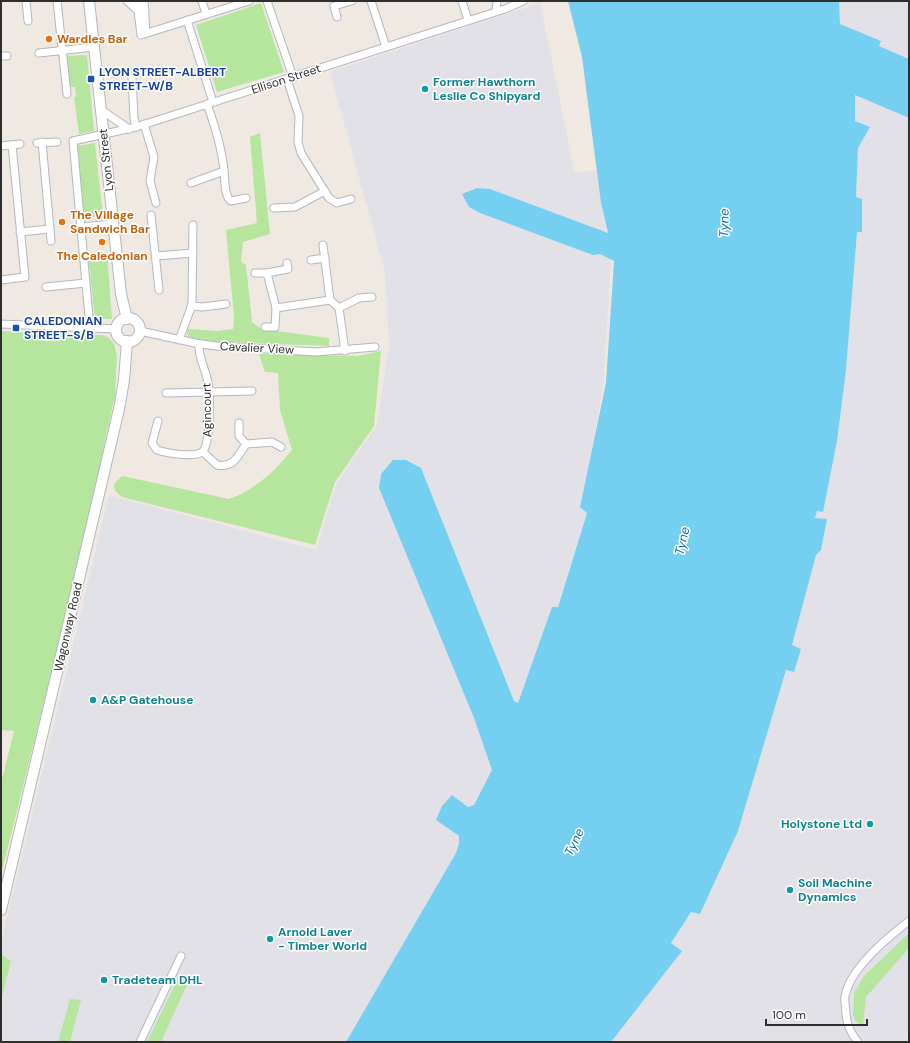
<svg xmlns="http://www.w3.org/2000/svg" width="910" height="1043" viewBox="0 0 910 1043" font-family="'DM Sans',sans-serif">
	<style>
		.industrial { fill: #e3e1e8 }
		.green { fill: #b6e59e }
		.water { fill: #75cff0 }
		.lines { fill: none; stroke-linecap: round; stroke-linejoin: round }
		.minor-casing { stroke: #b4b7c1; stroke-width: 9 }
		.secondary-casing { stroke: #b4b7c1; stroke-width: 12 }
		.minor { stroke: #fff; stroke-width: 7 }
		.secondary { stroke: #fff; stroke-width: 10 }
		.food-dot { fill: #e8710a; stroke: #fff; stroke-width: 1.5 }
		.transit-dot { fill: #1a4fb4; stroke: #fff; stroke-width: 1.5 }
		.culture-dot { fill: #0f9aa8; stroke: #fff; stroke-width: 1.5 }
		.labels { text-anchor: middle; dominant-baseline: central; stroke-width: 3; stroke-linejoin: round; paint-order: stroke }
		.food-label { font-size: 12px; font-weight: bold; fill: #c56008; stroke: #fff; text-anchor: start }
		.transit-label { font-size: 12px; font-weight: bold; fill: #164399; stroke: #fff; text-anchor: start }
		.street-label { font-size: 12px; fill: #2e2e2e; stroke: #fff }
		.culture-label { font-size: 12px; font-weight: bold; fill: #0d838f; stroke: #fff; text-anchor: start }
		.water-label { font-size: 13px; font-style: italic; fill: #0d6fa3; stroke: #fff }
	</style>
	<rect width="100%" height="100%" fill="#efe9e1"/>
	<g class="industrial">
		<polygon points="839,1 909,1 909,59 879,46 880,41 840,24"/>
		<polygon points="540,3 575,173 596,170 611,264 603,385 591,455 580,507 587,513 557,607 518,703 474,718 492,770 474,805 436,820 459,836 459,844 456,853 346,1042 1,1042 1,943 109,495 316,550 336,484 377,425 389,345 385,272 330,72"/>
		<polygon points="855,95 909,118 909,1035 906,1042 611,1042 681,951 671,943 691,912 700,914 738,831 786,670 801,649 792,645 816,555 821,550 826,520 815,518 817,511 823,512 837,441 846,370 857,231 862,232 856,197 858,148 869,127 854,121"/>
	</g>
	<g class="green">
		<polygon points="261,3 284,72 217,92 196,25"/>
		<polygon points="87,55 94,131 79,134 74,97 76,97 75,87 69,87 66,56"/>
		<polygon points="260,133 270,234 243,242 241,262 246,265 252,322 261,329 329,338 329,346 198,341 188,336 187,332 188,329 217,331 233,329 234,317 226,230 257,223 250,137"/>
		<polygon points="95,143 103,216 84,218 76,146"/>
		<polygon points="107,253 112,319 95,319 88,255"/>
		<polygon points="1,331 102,335 109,338 114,344 117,355 115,395 81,553 1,875 1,783 14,731 1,730"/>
		<path d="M381 351 374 426 335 482 315 545 122 497 115 491 114 484 122 476 229 499C255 490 275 471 292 450L280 410 278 373 265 372 259 354 358 356Z"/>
		<polygon points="908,934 909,948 866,997 863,1026 856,1022 853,1015 854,993 864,976"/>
		<polygon points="1,954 11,961 1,1000"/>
		<polygon points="179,976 190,978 161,1042 147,1042"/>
		<polygon points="70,999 81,1000 70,1042 58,1042"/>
	</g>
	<polygon class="water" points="568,1 839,1 840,24 881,41 879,46 909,59 909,118 855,95 855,121 870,127 858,148 856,197 862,199 862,232 857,232 846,370 837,441 823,512 817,511 815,518 827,519 821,550 816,555 792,645 801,649 794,672 786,670 738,831 700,914 691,912 671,943 682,951 611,1042 346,1042 456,853 459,844 459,836 436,820 442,806 452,795 468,807 474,805 492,770 474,718 379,488 381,474 393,460 406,460 421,468 514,701 518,703 552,607 558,607 587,513 580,507 606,383 614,261 600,254 593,255 480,213 469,207 462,194 477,188 490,189 608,233 601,203 582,57"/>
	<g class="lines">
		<defs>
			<g id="minor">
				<polyline points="26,1 28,21"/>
				<polyline points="57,1 67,94"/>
				<polyline points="127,1 138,11 141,35 249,1"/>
				<polyline points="135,1 145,10"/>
				<polyline points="144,1 146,33"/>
				<polyline points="202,1 206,14"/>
				<polyline points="267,1 293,77"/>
				<polyline points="371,1 386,47"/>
				<polyline points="462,1 468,20"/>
				<polyline points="496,11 497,1"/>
				<polyline points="337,17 334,6 352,1"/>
				<polyline points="187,20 213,102"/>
				<polyline points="39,53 94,47"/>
				<polyline points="1,56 7,56"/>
				<polyline points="132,77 134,118 136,127"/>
				<polyline points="287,79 299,116 298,142 301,153 329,198 337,203 351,199"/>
				<path d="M207 104C215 126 222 148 224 171 225 179 224 196 231 201L246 198"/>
				<polyline points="100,109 129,129"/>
				<polyline points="144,124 154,157 150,181 156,203"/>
				<polyline points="42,142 51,241"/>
				<polyline points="37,143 57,142"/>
				<polyline points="1,146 20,144"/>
				<polyline points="191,183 224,171"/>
				<polyline points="274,208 295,207 325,191"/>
				<polyline points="151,215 159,290"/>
				<polyline points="81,227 113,224"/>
				<polyline points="20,232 50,229"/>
				<polyline points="323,245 330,300"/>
				<polyline points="156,256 193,253"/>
				<polyline points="311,260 325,258"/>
				<polyline points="287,263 288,269 267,273 276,308 330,300 339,308 345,351"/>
				<polyline points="255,273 267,273"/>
				<polyline points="1,280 25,277 12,145"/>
				<polyline points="46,287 86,283"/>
				<polyline points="191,306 203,307 226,304"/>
				<polyline points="339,308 359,298 372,297"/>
				<polyline points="1,324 117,329"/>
				<polyline points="265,327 275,327 276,308"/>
				<polyline points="90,328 73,141 136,127 505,9 523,1"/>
				<polyline points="140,331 195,343 216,346 316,352 375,347"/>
				<polyline points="179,340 192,305 193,225"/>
				<polyline points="166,393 252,391"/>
				<path d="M158 421 152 443 157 450C166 453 194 458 202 452 211 447 210 393 208 383 206 369 198 358 199 344"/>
				<polyline points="239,423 239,436 246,444 272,442 281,447"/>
				<path d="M203 452 217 465C234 468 238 456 246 444"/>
				<polyline points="140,1042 181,956"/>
				<path d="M858 1042C851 1034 847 1025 846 1014 846 1008 844 1001 845 996 850 968 888 937 909 921"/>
			</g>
			<g id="secondary">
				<polyline points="89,1 121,294 127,319"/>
				<circle cx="128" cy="330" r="12"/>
				<polyline points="1,910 119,409 124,380 127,341"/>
			</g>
		</defs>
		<use href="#minor" class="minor-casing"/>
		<use href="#secondary" class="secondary-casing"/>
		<use href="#minor" class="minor"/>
		<use href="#secondary" class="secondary"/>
	</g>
	<g class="food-dot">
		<circle cx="49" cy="39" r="4"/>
		<circle cx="62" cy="222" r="4"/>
		<circle cx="102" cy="242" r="4"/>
	</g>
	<g class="transit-dot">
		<rect x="87" y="75" width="8" height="8" rx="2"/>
		<rect x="12" y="324" width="8" height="8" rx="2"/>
	</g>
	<g class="culture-dot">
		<circle cx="425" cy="89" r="4"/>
		<circle cx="93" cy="700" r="4"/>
		<circle cx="870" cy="824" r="4"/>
		<circle cx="790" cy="890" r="4"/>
		<circle cx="270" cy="939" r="4"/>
		<circle cx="104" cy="980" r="4"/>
	</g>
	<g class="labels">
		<g class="food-label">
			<text x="57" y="39">Wardles Bar</text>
			<text x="70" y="215">The Village<tspan x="70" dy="14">Sandwich Bar</tspan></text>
			<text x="102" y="256" text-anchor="middle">The Caledonian</text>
		</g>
		<g class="transit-label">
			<text x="99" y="72">LYON STREET-ALBERT<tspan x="99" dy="14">STREET-W/B</tspan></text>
			<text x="24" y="321">CALEDONIAN<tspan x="24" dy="14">STREET-S/B</tspan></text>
		</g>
		<g class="street-label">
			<text transform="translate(286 79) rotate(-18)">Ellison Street</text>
			<text transform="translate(106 160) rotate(-96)">Lyon Street</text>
			<text transform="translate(257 348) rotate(3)">Cavalier View</text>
			<text transform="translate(207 410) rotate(-91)">Agincourt</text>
			<text transform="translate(68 627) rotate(-77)">Wagonway Road</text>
		</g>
		<g class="culture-label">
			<text x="433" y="82">Former Hawthorn<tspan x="433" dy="14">Leslie Co Shipyard</tspan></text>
			<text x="101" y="700">A&amp;P Gatehouse</text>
			<text x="862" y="824" text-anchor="end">Holystone Ltd</text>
			<text x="798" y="883">Soil Machine<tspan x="798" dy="14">Dynamics</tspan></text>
			<text x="278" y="932">Arnold Laver<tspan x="278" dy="14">- Timber World</tspan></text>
			<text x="112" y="980">Tradeteam DHL</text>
		</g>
		<g class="water-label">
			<text transform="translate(724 223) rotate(-89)">Tyne</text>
			<text transform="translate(682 541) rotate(-77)">Tyne</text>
			<text transform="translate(574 842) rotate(-65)">Tyne</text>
		</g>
	</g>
	<rect width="910" height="1043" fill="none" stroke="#2e2e2e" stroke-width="4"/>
	<path d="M766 1019v6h101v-6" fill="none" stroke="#2e2e2e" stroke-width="2"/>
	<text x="772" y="1019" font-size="12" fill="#2e2e2e" stroke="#ffffff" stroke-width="3" paint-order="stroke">100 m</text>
</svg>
